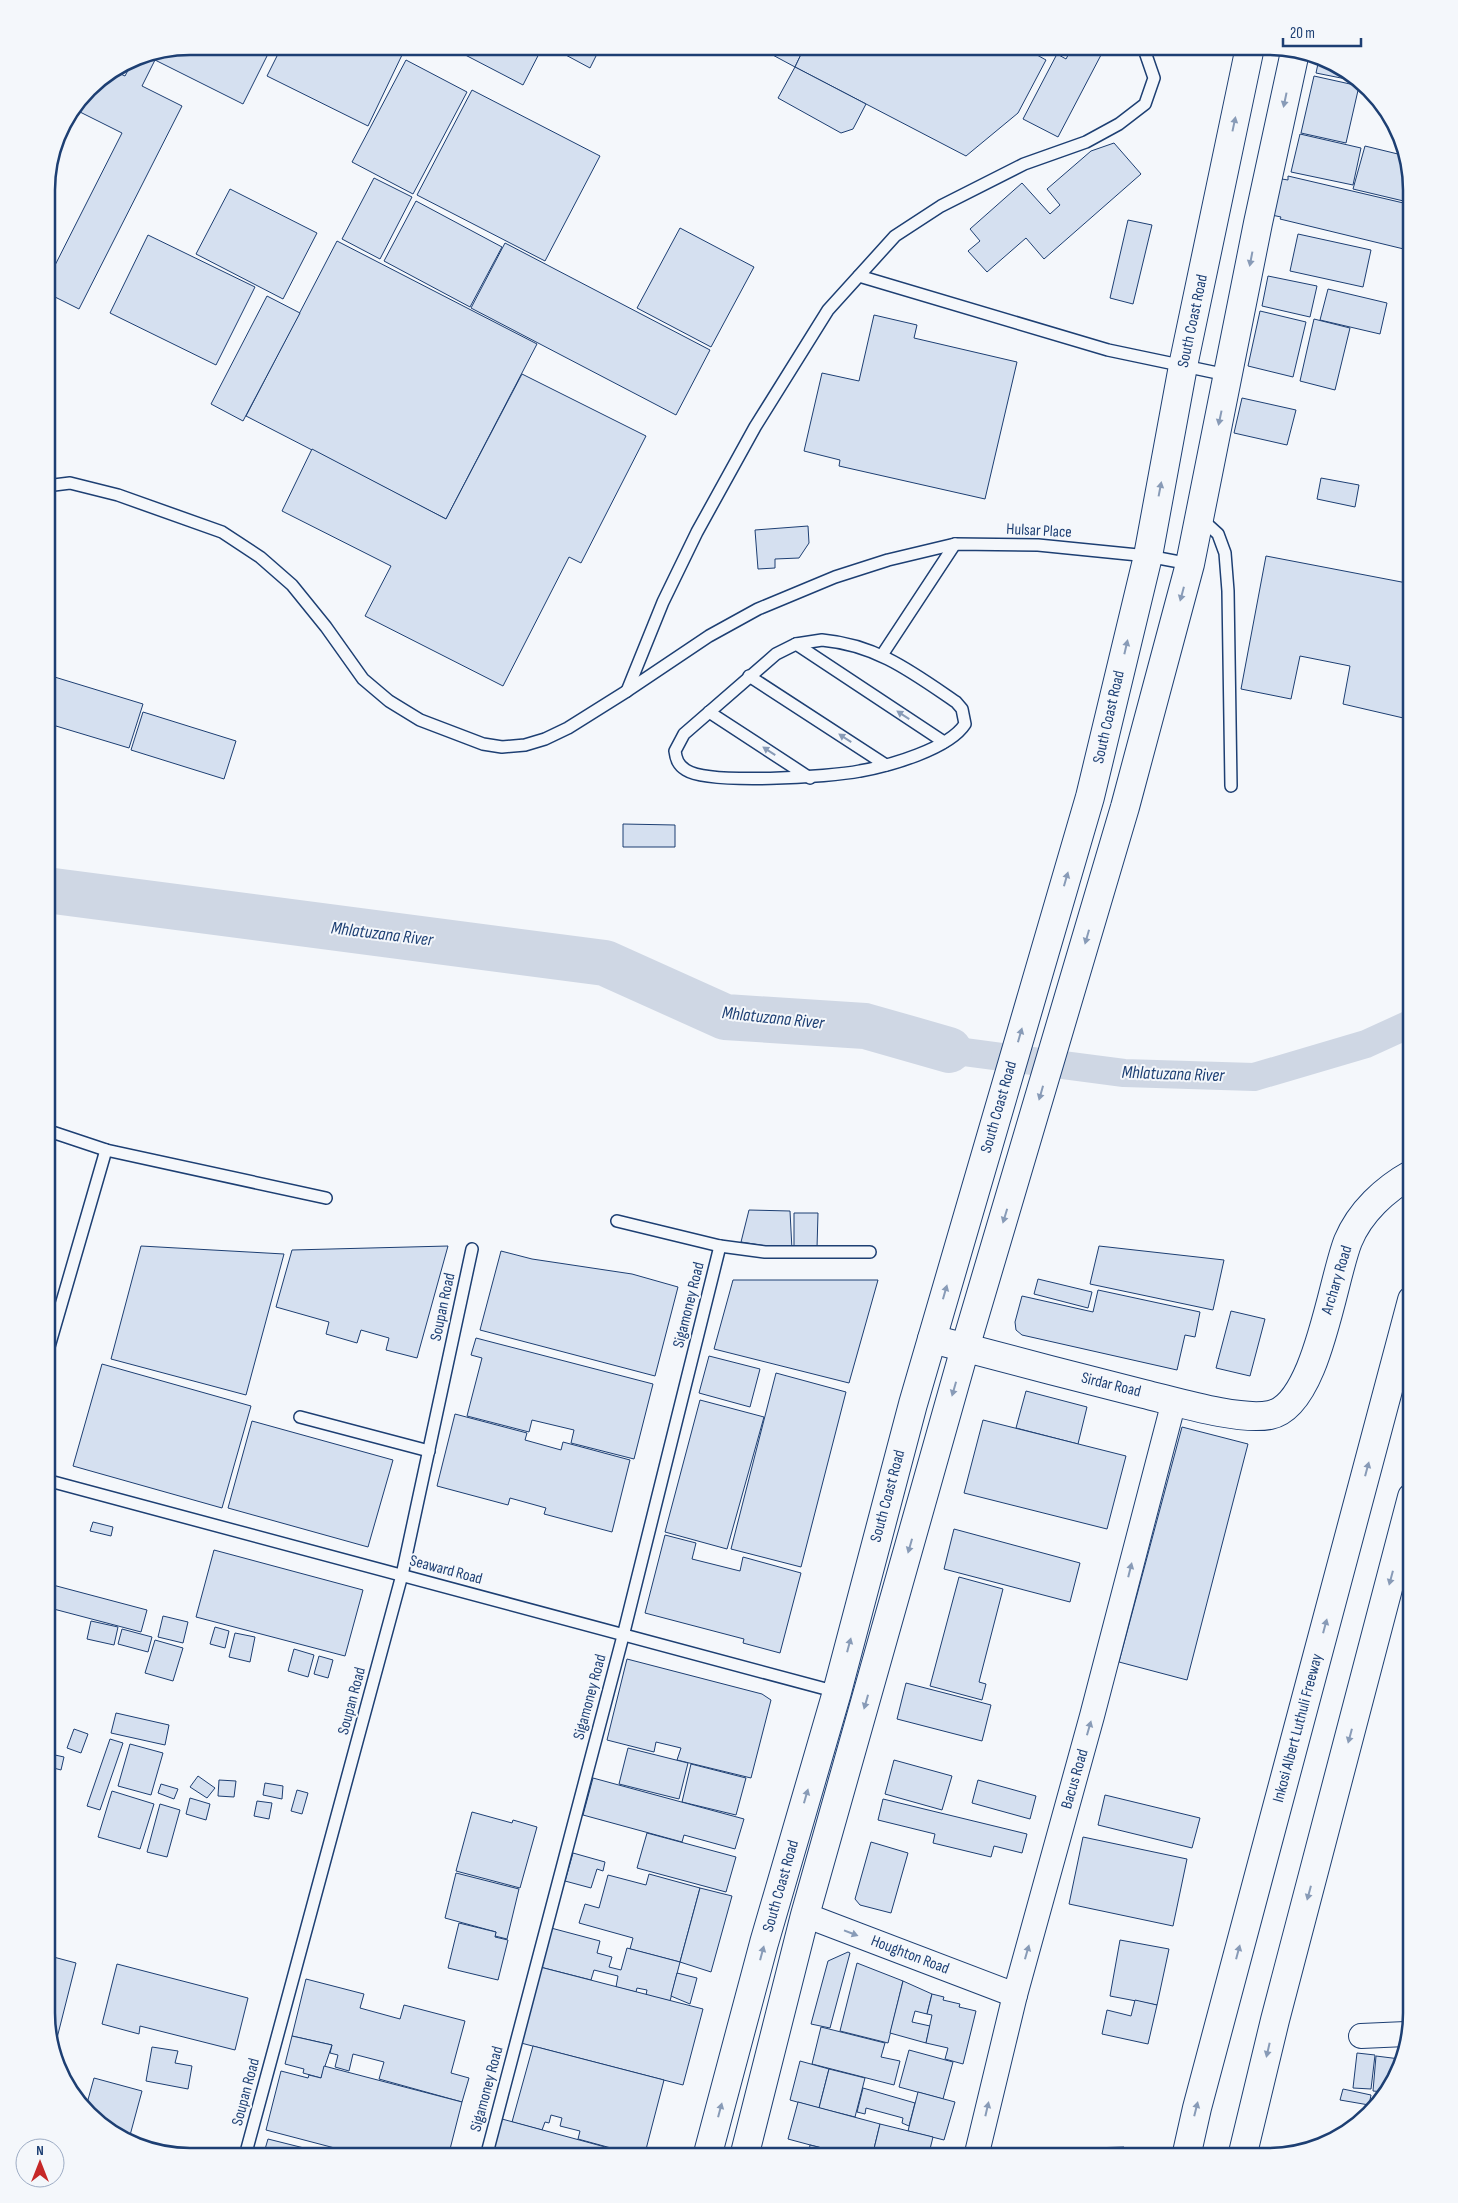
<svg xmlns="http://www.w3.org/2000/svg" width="1458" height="2203" viewBox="0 0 1458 2203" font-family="'Sofia Sans Condensed',sans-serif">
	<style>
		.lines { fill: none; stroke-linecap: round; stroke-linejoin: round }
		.canal { stroke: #cfd7e4; stroke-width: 28 }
		.river { stroke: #cfd7e4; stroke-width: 46 }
		.building { fill: #d5e0f0; stroke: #1d3f73 }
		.lane-casing { stroke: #1d3f73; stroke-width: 14 }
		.street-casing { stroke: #1d3f73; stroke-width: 26 }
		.secondary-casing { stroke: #1d3f73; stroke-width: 30 }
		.highway-casing { stroke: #1d3f73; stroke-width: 30 }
		.lane { stroke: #f4f7fb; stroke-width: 11 }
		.street { stroke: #f4f7fb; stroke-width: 24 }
		.secondary { stroke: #f4f7fb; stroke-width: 28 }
		.highway { stroke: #f4f7fb; stroke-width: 28 }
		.oneway { fill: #889bb7 }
		.labels { text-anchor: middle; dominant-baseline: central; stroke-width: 4; stroke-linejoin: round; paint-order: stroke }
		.street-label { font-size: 16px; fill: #1d3f73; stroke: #f4f7fb }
		.water-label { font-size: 18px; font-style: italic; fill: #1d3f73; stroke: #f4f7fb }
		.rim { fill: none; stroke: #1d3f73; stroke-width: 2.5 }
	</style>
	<rect width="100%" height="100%" fill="#f4f7fb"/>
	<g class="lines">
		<polyline class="canal" points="949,1050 1124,1073 1254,1077 1366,1044 1412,1023"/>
		<polyline class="river" points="46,890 605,963 725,1017 865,1026 949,1050"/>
	</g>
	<g class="building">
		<polygon points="190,46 262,46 270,50 243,104 155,60 142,86 182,106 79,309 47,293 47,281 122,133 74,109 89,88 114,71 125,76 135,57"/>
		<polygon points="282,46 384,46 402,55 368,126 267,76"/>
		<polygon points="448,46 543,46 523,85"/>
		<polygon points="549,46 601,46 590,68"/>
		<polygon points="756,46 805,46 795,67"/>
		<polygon points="805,46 1021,46 1046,60 1018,113 966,156 795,67"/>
		<polygon points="1073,46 1085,46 1101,55 1058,137 1023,119 1057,54 1066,59"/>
		<polygon points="1319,59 1340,66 1356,81 1316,73"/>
		<polygon points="406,60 467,92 413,194 352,162"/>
		<polygon points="795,67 866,104 853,129 841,133 778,98"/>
		<polygon points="1314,76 1359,86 1346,143 1301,133"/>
		<polygon points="472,90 600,156 545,261 417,195"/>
		<polygon points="1300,134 1361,148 1353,185 1291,172"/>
		<polygon points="1114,143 1141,174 1044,259 1026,238 987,272 968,251 980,241 970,229 1022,183 1050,214 1060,205 1047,189 1091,151"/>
		<polygon points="1365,146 1402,155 1412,190 1412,203 1353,189"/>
		<polygon points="1288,176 1412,205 1412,251 1280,219 1281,217 1267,214 1276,178 1288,180"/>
		<polygon points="374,178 412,197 380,259 342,239"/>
		<polygon points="230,189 317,233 283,299 196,254"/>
		<polygon points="416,201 502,247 470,307 384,261"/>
		<polygon points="1128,220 1152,225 1133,304 1110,298"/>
		<polygon points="680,228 754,267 711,347 637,308"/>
		<polygon points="1298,234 1371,250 1363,287 1290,271"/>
		<polygon points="148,235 255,287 216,365 110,313"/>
		<polygon points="337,241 537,344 446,519 246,416"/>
		<polygon points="505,243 710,350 676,415 471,308"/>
		<polygon points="1268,276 1317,286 1310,317 1262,306"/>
		<polygon points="1328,289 1387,303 1380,334 1320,320"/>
		<polygon points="267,296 300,313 243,421 211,404"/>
		<polygon points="1260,311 1306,322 1293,377 1248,366"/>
		<polygon points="874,315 917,325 914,338 1017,362 985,499 839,466 840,460 804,451 822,373 859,381"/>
		<polygon points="1314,319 1350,328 1335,390 1300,381"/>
		<polygon points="522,374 646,436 581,563 569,557 503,686 365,616 391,566 282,511 312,449 446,519"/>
		<polygon points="1242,398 1296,410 1287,445 1234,433"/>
		<polygon points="1321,478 1359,485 1355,507 1317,499"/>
		<polygon points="808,526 809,543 799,558 775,559 775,568 758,569 755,530"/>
		<polygon points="1266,556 1412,584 1412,720 1343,704 1350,666 1300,656 1291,699 1241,689"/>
		<polygon points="48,675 143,704 129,748 46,723"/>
		<polygon points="143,712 236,741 224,779 131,750"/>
		<polygon points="623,824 675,825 675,847 623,847"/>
		<polygon points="749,1210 790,1211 792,1250 741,1242"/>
		<polygon points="794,1213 818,1213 817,1248 794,1247"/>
		<polygon points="141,1246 284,1254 246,1395 111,1359"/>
		<polygon points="448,1246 417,1358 386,1350 389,1338 361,1330 357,1343 326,1334 329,1322 276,1307 292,1250"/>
		<polygon points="1099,1246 1224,1260 1213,1310 1090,1284"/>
		<polygon points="501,1251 532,1259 632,1274 678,1287 655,1376 480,1330"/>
		<polygon points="1038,1279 1092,1292 1088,1308 1034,1294"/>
		<polygon points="733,1280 878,1280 849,1383 714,1349"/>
		<polygon points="1098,1290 1200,1312 1195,1337 1185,1335 1177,1370 1022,1335 1016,1330 1015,1322 1022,1296 1093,1312"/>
		<polygon points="1231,1311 1265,1319 1250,1376 1216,1368"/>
		<polygon points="476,1338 653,1384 634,1459 571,1443 574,1430 532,1420 529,1432 467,1416 482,1358 471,1355"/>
		<polygon points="709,1356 760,1369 750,1407 699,1393"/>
		<polygon points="102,1364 251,1406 222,1508 73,1466"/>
		<polygon points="776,1373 846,1392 801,1567 731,1549"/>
		<polygon points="1026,1391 1087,1407 1078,1444 1016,1428"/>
		<polygon points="700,1400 764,1417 727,1549 665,1532"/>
		<polygon points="455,1414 527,1433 525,1440 561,1450 563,1442 630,1460 612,1532 544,1514 546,1508 510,1498 508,1505 437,1486"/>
		<polygon points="983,1420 1126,1456 1107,1529 964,1493"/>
		<polygon points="252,1421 393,1460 368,1547 228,1508"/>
		<polygon points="1182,1427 1248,1444 1187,1680 1119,1662"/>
		<polygon points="93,1522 113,1527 111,1536 90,1531"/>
		<polygon points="954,1529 1080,1563 1070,1602 944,1569"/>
		<polygon points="665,1535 696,1543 692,1559 740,1571 743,1557 801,1573 780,1653 743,1643 744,1639 645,1613"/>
		<polygon points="214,1550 363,1590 345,1656 196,1617"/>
		<polygon points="959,1577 1003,1589 979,1682 986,1684 982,1700 930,1686"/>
		<polygon points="49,1584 147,1610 141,1632 46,1607 46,1595"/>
		<polygon points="163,1616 188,1622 183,1643 158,1637"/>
		<polygon points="91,1621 118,1627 114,1645 87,1639"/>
		<polygon points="215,1627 229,1631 225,1648 210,1644"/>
		<polygon points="122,1629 152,1637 148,1652 118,1644"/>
		<polygon points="235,1633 255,1637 250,1662 229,1657"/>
		<polygon points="155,1640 183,1648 173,1681 145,1673"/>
		<polygon points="294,1649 314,1655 308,1677 288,1671"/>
		<polygon points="319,1656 333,1660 328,1678 314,1674"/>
		<polygon points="627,1659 762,1694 771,1700 751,1778 677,1760 681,1748 656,1742 654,1752 607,1740"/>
		<polygon points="906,1683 991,1705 982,1741 897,1719"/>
		<polygon points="116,1713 169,1725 165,1745 111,1733"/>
		<polygon points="74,1729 88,1734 81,1753 67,1748"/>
		<polygon points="110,1739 123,1743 100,1810 87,1806"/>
		<polygon points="130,1744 163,1753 151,1795 118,1786"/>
		<polygon points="628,1748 688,1763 679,1799 619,1784"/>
		<polygon points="46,1753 64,1757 61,1770 46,1766"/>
		<polygon points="894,1760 952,1776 942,1810 885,1794"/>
		<polygon points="691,1764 746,1778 736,1815 682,1802"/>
		<polygon points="198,1776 215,1788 207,1798 190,1787"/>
		<polygon points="593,1778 744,1819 735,1849 684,1835 682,1842 583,1815"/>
		<polygon points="219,1780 236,1781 234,1797 218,1796"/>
		<polygon points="978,1780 1036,1796 1030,1819 972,1803"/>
		<polygon points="265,1783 283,1786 282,1799 263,1795"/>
		<polygon points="161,1784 178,1789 174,1799 158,1793"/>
		<polygon points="46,1790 55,1792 52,1803 46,1801"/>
		<polygon points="297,1790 308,1793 302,1814 291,1811"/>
		<polygon points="112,1791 154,1804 140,1849 98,1837"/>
		<polygon points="1105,1795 1200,1818 1192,1848 1098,1825"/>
		<polygon points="190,1798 210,1804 206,1820 186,1814"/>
		<polygon points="883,1799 1027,1834 1022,1853 994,1846 991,1857 933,1843 935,1834 878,1820"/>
		<polygon points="257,1801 272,1803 269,1819 254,1816"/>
		<polygon points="160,1804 180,1810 167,1857 147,1852"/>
		<polygon points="472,1812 512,1823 513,1820 537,1827 520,1888 456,1871"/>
		<polygon points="647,1833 736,1857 726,1892 637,1868"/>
		<polygon points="1083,1837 1187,1859 1173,1926 1069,1904"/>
		<polygon points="871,1842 908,1853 891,1913 860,1905 855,1899"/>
		<polygon points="573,1853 605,1862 603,1871 597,1869 591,1888 565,1881"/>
		<polygon points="456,1873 519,1889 507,1939 495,1936 496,1932 445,1918"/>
		<polygon points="649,1874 700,1888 680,1962 630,1949 633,1938 579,1923 585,1904 599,1908 608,1875 646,1885"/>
		<polygon points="700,1888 732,1896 711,1972 680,1962"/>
		<polygon points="459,1923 496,1932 495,1937 508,1940 498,1980 448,1968"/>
		<polygon points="551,1928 600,1941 597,1953 612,1957 609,1967 621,1970 627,1948 680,1962 670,2001 646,1995 647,1990 637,1988 636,1992 616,1987 618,1976 594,1970 591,1980 540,1967"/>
		<polygon points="1120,1940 1169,1949 1157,2005 1110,1996"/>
		<polygon points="848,1952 850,1953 830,2028 811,2024 828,1961"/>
		<polygon points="46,1955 76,1963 55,2046 46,2013"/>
		<polygon points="857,1963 903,1981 888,2043 840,2031"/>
		<polygon points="117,1964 248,1998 235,2050 140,2026 139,2034 102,2024"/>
		<polygon points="540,1967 703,2009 683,2085 521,2043"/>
		<polygon points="677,1973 697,1978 690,2004 671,1996"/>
		<polygon points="306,1979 364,1994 360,2008 400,2019 404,2005 465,2021 451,2073 469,2078 462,2102 379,2079 384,2062 353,2054 349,2071 335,2067 338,2055 330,2053 332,2045 292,2036"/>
		<polygon points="903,1981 932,1994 927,2014 915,2011 912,2022 930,2026 926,2043 890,2033"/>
		<polygon points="932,1994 944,1997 943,2000 960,2004 959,2007 976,2011 963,2064 945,2059 948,2048 926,2043 932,2015 927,2014"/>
		<polygon points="1135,2000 1157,2005 1148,2044 1102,2034 1107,2010 1131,2016"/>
		<polygon points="821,2027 885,2043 881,2057 900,2061 894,2085 812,2064"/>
		<polygon points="292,2036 332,2045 321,2078 303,2073 304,2069 285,2064"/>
		<polygon points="533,2046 664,2080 644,2157 578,2139 580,2131 560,2126 562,2118 551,2115 549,2123 545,2122 542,2130 512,2122"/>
		<polygon points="152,2047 178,2051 175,2063 192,2066 188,2089 146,2081"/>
		<polygon points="909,2050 953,2062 943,2099 899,2087"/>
		<polygon points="1357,2053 1375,2055 1371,2089 1353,2088"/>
		<polygon points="1376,2056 1400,2059 1392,2085 1385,2092 1373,2091"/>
		<polygon points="800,2061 829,2069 819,2108 790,2100"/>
		<polygon points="324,2066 462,2102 448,2157 369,2157 266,2130 281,2071 308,2078 309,2075 321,2078"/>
		<polygon points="829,2069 865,2078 855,2117 819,2108"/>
		<polygon points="94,2078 142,2091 129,2139 110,2133 86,2107"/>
		<polygon points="863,2088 915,2103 909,2126 902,2123 903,2118 866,2108 865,2114 857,2112"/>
		<polygon points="1343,2089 1371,2095 1369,2105 1340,2100"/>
		<polygon points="918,2092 955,2102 944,2140 908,2131"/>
		<polygon points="798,2102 880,2124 872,2157 855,2157 788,2139"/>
		<polygon points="502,2119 642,2157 498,2157 492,2155"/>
		<polygon points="880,2124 933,2137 928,2157 872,2157"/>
		<polygon points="268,2139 336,2156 263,2156"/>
		<polygon points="810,2145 839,2152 838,2157 808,2157"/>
		<polygon points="1124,2147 1122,2157 986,2157 987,2151"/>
	</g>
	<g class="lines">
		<defs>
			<g id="lane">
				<polyline points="859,276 1108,350 1227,375"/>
				<polyline points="46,486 70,483 118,495 222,532 260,557 292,585 326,627 363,679 389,701 420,720 483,744 502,747 525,745 545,739 568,728 627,691 709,636 758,609 835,577 888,560 955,544 1038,545 1148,556 1190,564"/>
				<polyline points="1199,520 1207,524 1218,534 1225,553 1228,591 1231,786"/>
				<path d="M822 640C877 645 912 672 956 702L962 709 965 724C949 749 889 766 860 771 830 777 709 785 686 770 678 765 676 759 675 751L684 734 776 654 796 644Z"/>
				<polyline points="796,644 944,742"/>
				<polyline points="882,655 955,544"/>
				<polyline points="749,676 886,765"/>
				<polyline points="627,691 663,602 697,532 755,427 828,310 895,236 941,206 1024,164 1086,142 1119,124 1145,104 1154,78 1145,52"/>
				<polyline points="709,712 810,778"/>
				<polyline points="46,1130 106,1150"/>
				<polyline points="617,1221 720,1246 765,1252 870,1252"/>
				<polyline points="46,1357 106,1150 326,1198"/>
				<polyline points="300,1417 429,1451"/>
				<polyline points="46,1480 837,1692"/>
				<polyline points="245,2156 402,1575 472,1249"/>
				<polyline points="486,2157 623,1636 720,1246"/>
			</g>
			<g id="street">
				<polyline points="805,1915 1015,1995"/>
				<polyline points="1361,2036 1406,2034"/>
				<polyline points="976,2157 1015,1995 1092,1716 1174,1401"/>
			</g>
			<path id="secondary" d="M932 1339C1003 1358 1073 1376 1144 1394 1177 1402 1239 1421 1270 1415 1317 1406 1332 1281 1348 1241 1360 1212 1385 1189 1412 1174"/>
			<g id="highway">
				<polyline points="707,2157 764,1943 837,1692 913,1404 1090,797 1148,556 1183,366 1250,47"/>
				<polyline points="744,2157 805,1915 965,1348 1125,807 1190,564 1258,223 1295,52"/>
				<polyline points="1186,2157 1197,2108 1412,1300"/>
				<polyline points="1242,2157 1275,2020 1412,1497"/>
			</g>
		</defs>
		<use href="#lane" class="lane-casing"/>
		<use href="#street" class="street-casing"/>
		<use href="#secondary" class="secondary-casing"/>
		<use href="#highway" class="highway-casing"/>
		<use href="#lane" class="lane"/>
		<use href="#street" class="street"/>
		<use href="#secondary" class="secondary"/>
		<use href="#highway" class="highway"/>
	</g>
	<defs><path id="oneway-solid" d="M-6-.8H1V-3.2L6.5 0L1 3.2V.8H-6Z" transform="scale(1.25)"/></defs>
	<g class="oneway">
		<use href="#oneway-solid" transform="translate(1285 100) rotate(102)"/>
		<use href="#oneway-solid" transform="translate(1234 124) rotate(-78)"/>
		<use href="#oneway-solid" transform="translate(1251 259) rotate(101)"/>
		<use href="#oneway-solid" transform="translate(1220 418) rotate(102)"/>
		<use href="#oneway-solid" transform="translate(1160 489) rotate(-79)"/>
		<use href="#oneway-solid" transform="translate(1182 594) rotate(105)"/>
		<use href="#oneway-solid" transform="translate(1126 647) rotate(-77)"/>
		<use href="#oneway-solid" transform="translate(903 715) rotate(-147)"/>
		<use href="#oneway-solid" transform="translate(845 738) rotate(-147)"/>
		<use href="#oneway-solid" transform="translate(769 751) rotate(-147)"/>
		<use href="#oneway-solid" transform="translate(1066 879) rotate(-74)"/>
		<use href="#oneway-solid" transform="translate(1087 937) rotate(106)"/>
		<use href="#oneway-solid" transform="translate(1020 1035) rotate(-74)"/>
		<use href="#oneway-solid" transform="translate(1041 1093) rotate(106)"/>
		<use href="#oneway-solid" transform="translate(1005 1216) rotate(107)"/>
		<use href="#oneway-solid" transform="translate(945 1292) rotate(-74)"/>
		<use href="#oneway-solid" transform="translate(954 1389) rotate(106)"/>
		<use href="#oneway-solid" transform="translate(1367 1469) rotate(-75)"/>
		<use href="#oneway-solid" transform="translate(910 1546) rotate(106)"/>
		<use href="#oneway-solid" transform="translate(1130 1570) rotate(-76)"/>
		<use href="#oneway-solid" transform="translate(1391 1578) rotate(105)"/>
		<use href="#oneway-solid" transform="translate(1325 1626) rotate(-75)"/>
		<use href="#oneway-solid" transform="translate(849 1645) rotate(-75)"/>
		<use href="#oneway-solid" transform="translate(866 1702) rotate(106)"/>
		<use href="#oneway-solid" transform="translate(1089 1728) rotate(-74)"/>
		<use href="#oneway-solid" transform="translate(1350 1736) rotate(105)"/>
		<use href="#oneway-solid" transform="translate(806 1796) rotate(-74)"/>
		<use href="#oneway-solid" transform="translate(1309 1893) rotate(105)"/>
		<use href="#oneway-solid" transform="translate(851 1933) rotate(21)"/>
		<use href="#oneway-solid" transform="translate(1027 1952) rotate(-74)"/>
		<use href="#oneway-solid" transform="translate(1238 1952) rotate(-75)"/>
		<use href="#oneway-solid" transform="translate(762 1953) rotate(-75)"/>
		<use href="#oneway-solid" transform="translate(1268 2050) rotate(103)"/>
		<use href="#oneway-solid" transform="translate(987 2109) rotate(-77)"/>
		<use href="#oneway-solid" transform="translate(1196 2109) rotate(-76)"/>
		<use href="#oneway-solid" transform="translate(720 2110) rotate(-75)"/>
	</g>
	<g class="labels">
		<g class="street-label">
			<text transform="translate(1193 321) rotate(-78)">South Coast Road</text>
			<text transform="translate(1039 531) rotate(3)">Hulsar Place</text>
			<text transform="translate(1109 717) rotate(-77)">South Coast Road</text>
			<text transform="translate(999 1107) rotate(-74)">South Coast Road</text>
			<text transform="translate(1337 1280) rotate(-73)">Archary Road</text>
			<text transform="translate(689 1305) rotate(-76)">Sigamoney Road</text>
			<text transform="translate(443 1307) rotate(-78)">Soupan Road</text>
			<text transform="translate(1111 1385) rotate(14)">Sirdar Road</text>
			<text transform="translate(888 1496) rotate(-75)">South Coast Road</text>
			<text transform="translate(446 1570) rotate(15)">Seaward Road</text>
			<text transform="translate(590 1697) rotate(-75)">Sigamoney Road</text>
			<text transform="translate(352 1701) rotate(-75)">Soupan Road</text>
			<text transform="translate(1298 1728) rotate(-75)">Inkosi Albert Luthuli Freeway</text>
			<text transform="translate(1075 1779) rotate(-74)">Bacus Road</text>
			<text transform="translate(781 1886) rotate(-74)">South Coast Road</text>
			<text transform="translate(910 1955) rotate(21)">Houghton Road</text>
			<text transform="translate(487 2089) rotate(-75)">Sigamoney Road</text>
			<text transform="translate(246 2092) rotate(-75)">Soupan Road</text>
		</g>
		<g class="water-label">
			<text transform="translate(382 934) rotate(7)">Mhlatuzana River</text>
			<text transform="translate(773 1018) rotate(6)">Mhlatuzana River</text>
			<text transform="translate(1173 1074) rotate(2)">Mhlatuzana River</text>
		</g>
	</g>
	<path d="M0 0H1458V2203H0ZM190 55H1268A135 135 0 0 1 1403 190V2013A135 135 0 0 1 1268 2148H190A135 135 0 0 1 55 2013V190A135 135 0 0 1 190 55Z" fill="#f4f7fb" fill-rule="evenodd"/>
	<path class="rim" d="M190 55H1268A135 135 0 0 1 1403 190V2013A135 135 0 0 1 1268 2148H190A135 135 0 0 1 55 2013V190A135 135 0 0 1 190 55Z"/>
	<g transform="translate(40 2163)"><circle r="24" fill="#f4f7fb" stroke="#9eadc5"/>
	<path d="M0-4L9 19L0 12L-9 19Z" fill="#c62828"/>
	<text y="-8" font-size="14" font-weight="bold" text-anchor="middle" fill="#1d3f73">N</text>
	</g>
	<path d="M1283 38v8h78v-8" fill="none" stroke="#1d3f73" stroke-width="2.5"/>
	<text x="1290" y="38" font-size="15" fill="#1d3f73" stroke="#f4f7fb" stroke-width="4" paint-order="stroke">20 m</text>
</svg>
